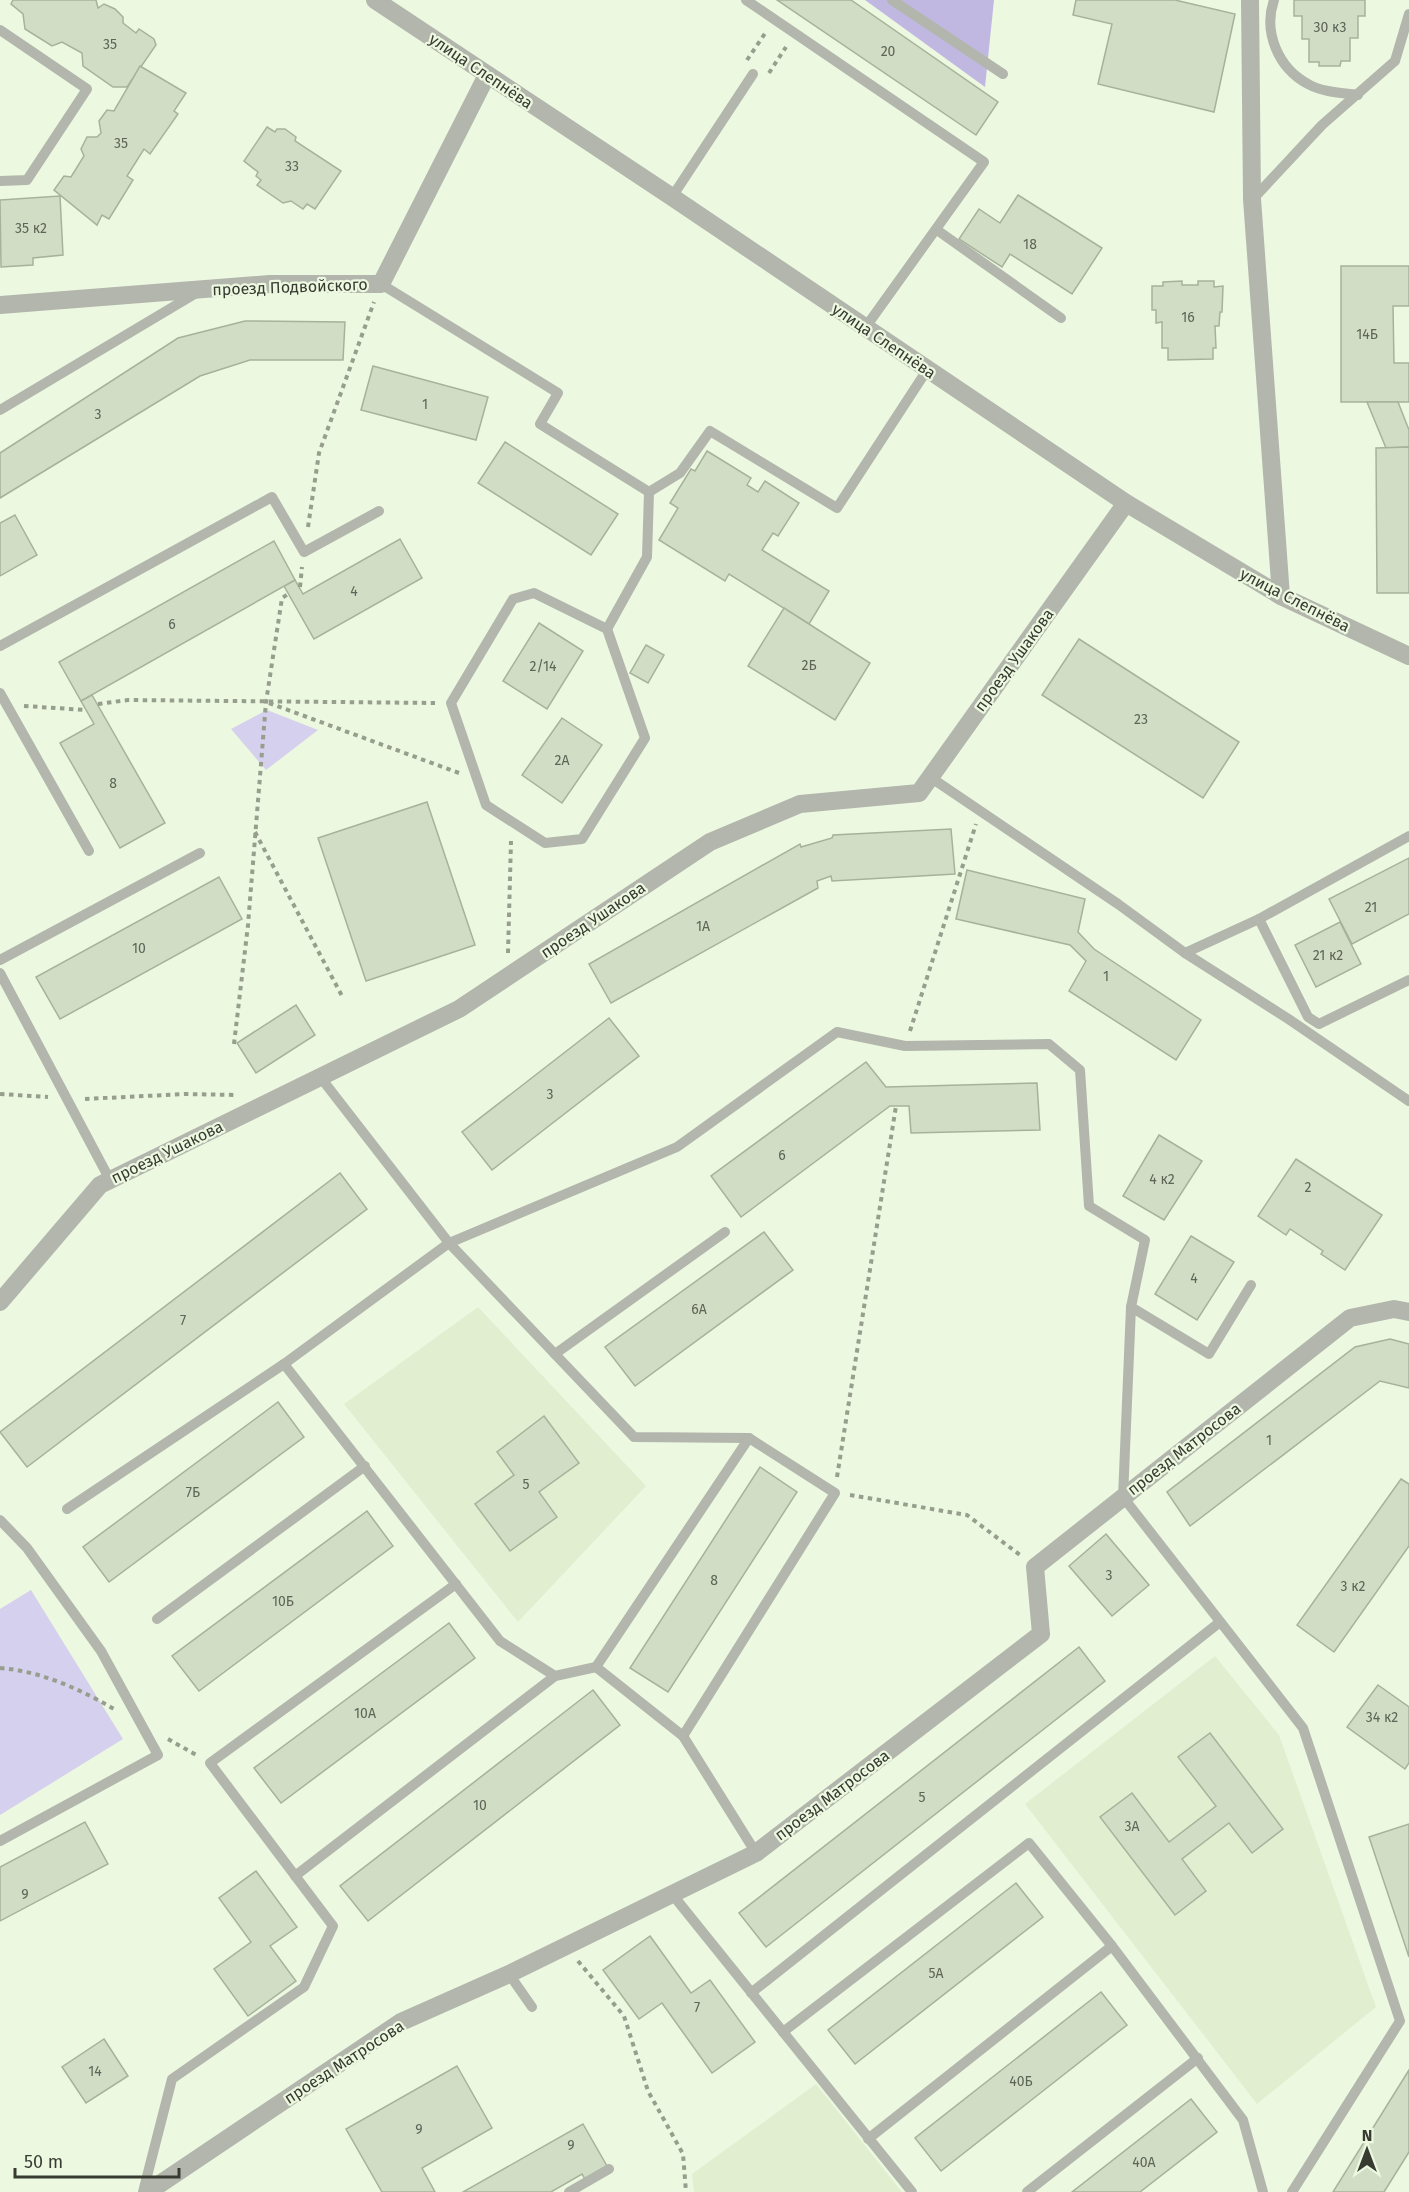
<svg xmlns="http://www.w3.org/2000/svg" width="1409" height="2192" viewBox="0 0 1409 2192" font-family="'Fira Sans',sans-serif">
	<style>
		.built { fill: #e1efd0 }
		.green { fill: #d5d0ed }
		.forest { fill: #c0b8e1 }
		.building { fill: #d2ddc5; stroke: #a7b29b; stroke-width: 1.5 }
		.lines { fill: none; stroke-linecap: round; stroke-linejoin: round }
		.path { stroke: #979e8d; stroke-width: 4; stroke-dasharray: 4.5 4.5; stroke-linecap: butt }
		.service { stroke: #b2b6ac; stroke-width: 10 }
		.minor { stroke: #b2b6ac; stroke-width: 18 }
		.tertiary { stroke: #b2b6ac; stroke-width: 18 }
		.labels { text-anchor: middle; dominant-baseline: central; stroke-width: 4.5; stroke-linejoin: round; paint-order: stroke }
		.number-label { font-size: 14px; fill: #5e6457 }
		.street-label { font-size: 16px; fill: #373b32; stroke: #edf8e0 }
	</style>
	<rect width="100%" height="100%" fill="#edf8e0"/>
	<g class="built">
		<polygon points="478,1307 646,1486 518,1622 344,1404"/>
		<polygon points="1215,1656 1279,1735 1376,2007 1257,2104 1025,1804"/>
		<polygon points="816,2084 902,2192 694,2192 692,2174"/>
	</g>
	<g class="green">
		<polygon points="267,710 318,730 266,770 231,729"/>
		<polygon points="31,1590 123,1739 0,1815 0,1609"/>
	</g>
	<polygon class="forest" points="865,0 994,0 985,87"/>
	<g class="building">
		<polygon points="13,0 96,0 98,8 104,4 115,9 123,17 123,23 136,33 139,29 154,39 156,45 127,87 113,87 83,66 82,53 62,42 52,46 25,29 23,14 11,4"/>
		<polygon points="777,0 851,0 998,102 976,135"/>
		<polygon points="1076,0 1175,0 1235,14 1214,112 1098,84 1112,24 1073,15"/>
		<polygon points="1294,0 1365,0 1365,16 1358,16 1358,38 1350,38 1350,61 1341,61 1340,66 1319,66 1319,62 1309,62 1309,39 1302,39 1302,16 1294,16"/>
		<polygon points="140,66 186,93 174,111 178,114 150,154 144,149 127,176 133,180 109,219 102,215 97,225 54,190 64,176 71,177 84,156 81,149 87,137 97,137 101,133 99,121 107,110 114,111"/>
		<polygon points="267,127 275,132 277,129 285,129 296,137 295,141 341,171 315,209 307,204 303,209 291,201 283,203 257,185 261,180 256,176 258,172 244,161"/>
		<polygon points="1018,195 1102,248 1072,294 1010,254 1002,267 959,239 979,209 1000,223"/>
		<polygon points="60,196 63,255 33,258 33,265 1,267 0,200"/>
		<polygon points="1341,266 1409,266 1409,306 1393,306 1394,363 1409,363 1409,402 1341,402"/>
		<polygon points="1182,281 1182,285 1198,285 1198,281 1214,281 1214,287 1223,286 1222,312 1220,312 1219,326 1215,326 1216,348 1213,348 1213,359 1168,360 1168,348 1162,348 1162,322 1156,323 1156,310 1152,310 1152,286 1163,286 1163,282"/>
		<polygon points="245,321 345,322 343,360 250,360 200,376 0,498 0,453 178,338"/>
		<polygon points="373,366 488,397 476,440 361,410"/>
		<polygon points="1367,402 1398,402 1409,430 1409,447 1386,448"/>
		<polygon points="505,442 618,514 591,555 478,483"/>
		<polygon points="1409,447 1409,593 1377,593 1376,448"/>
		<polygon points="707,451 751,478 747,485 758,492 765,481 799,503 778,536 773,533 762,550 829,591 809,624 729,574 725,581 659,540 678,508 670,503 691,469 695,471"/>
		<polygon points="15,515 37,555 0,576 0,523"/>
		<polygon points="400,539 422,578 314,639 284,586 295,580 303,594"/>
		<polygon points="274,541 295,580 81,701 59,662"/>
		<polygon points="784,608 870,663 835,720 748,666"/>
		<polygon points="539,623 583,651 547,709 503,681"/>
		<polygon points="1079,639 1239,742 1203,798 1042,695"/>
		<polygon points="646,645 664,655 648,683 630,673"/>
		<polygon points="92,695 165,823 120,848 60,743 94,724 81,701"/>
		<polygon points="562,718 602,745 562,803 522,775"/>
		<polygon points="427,802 475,945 366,981 318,838"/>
		<polygon points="951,829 955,874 832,881 831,876 817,881 818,888 611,1003 589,964 800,844 801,847 832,838 833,835"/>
		<polygon points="1409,858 1409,914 1352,944 1329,899"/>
		<polygon points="967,870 1085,899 1078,932 1094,949 1201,1020 1176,1060 1069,991 1086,961 1070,945 956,919"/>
		<polygon points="219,877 242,919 60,1019 36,977"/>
		<polygon points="1340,922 1361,964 1316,987 1295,945"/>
		<polygon points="296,1005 315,1035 256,1073 237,1043"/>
		<polygon points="609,1018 639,1056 492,1170 462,1132"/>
		<polygon points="866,1062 886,1087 1037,1083 1040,1130 911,1133 909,1106 890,1106 741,1217 711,1176"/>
		<polygon points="1159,1135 1202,1161 1164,1220 1123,1196"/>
		<polygon points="1296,1159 1382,1215 1345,1270 1321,1254 1323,1251 1290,1229 1286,1235 1258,1216"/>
		<polygon points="340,1173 367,1209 27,1467 0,1432"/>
		<polygon points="764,1232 793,1270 635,1386 605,1347"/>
		<polygon points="1191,1236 1234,1262 1197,1320 1155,1294"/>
		<polygon points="1390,1339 1409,1344 1409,1388 1380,1381 1190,1526 1167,1492 1355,1347"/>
		<polygon points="278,1402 304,1437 109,1582 83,1547"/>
		<polygon points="544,1416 579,1463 539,1492 557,1517 510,1551 475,1504 514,1475 497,1452"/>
		<polygon points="760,1467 797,1492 668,1692 630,1668"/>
		<polygon points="1401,1479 1409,1484 1409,1546 1334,1652 1297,1625"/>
		<polygon points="367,1511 393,1546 199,1691 172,1656"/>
		<polygon points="1106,1534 1149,1585 1112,1616 1069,1566"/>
		<polygon points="449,1623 475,1658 281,1803 254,1768"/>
		<polygon points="1079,1647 1105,1681 766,1947 739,1913"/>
		<polygon points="1378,1685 1409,1707 1409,1763 1405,1769 1347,1727"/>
		<polygon points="593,1690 620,1725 368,1921 340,1886"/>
		<polygon points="1210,1733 1283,1829 1252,1853 1229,1823 1182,1859 1206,1891 1175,1915 1100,1817 1132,1793 1169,1842 1216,1806 1178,1757"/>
		<polygon points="85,1822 108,1864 0,1921 0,1867"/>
		<polygon points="1409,1824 1409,1957 1369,1837"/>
		<polygon points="256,1871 297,1927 270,1946 296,1981 248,2016 214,1969 251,1942 219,1898"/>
		<polygon points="1016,1883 1043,1917 855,2064 828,2030"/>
		<polygon points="650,1936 691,1993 710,1980 755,2042 712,2073 662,2003 639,2019 603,1970"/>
		<polygon points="1101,1992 1127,2025 941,2171 915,2138"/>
		<polygon points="104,2039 128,2076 86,2103 62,2067"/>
		<polygon points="457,2066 492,2128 422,2168 435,2192 382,2192 346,2129"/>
		<polygon points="1409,2070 1409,2152 1384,2192 1333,2192"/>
		<polygon points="1191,2099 1217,2132 1140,2192 1072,2192"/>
		<polygon points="583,2124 607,2166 585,2179 582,2174 551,2192 463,2192"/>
	</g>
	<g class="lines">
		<g class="path">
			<polyline points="747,60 766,32"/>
			<polyline points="769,73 786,47"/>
			<polyline points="308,527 319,453 374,302"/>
			<polyline points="300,587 302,567"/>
			<polyline points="269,703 459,773"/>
			<polyline points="98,704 128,700 435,703"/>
			<polyline points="24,706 86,710"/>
			<polyline points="255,832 342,996"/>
			<polyline points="508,953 511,841"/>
			<polyline points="910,1031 976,824"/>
			<polyline points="234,1044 248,925 266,702 282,598 288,594"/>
			<polyline points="0,1094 48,1097"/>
			<polyline points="85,1099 185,1094 236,1095"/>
			<polyline points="837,1477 896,1106"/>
			<polyline points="850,1495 967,1515 1020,1555"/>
			<path d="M0 1668C40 1671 80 1689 114 1709"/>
			<polyline points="168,1739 198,1756"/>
			<polyline points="578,1961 624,2016 648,2091 683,2154 686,2192"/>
		</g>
		<g class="service">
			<polyline points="746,0 984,162 865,328"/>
			<polyline points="892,0 1003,74"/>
			<path d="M1274 0C1263 32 1278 68 1308 84 1322 92 1342 93 1358 95"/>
			<polyline points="0,30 87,89 27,180 0,181"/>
			<polyline points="672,197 753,74"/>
			<polyline points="1253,199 1322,125 1395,61 1409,14"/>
			<polyline points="937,230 1061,318"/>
			<polyline points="381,284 558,393 540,424 649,492 647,557 607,629"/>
			<polyline points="0,410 198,292"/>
			<polyline points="649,492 680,473 710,431 837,508 927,370"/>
			<polygon points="534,593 607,629 645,738 582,839 545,843 486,805 451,703 513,599"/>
			<polyline points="0,646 272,497 304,552 379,511"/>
			<polyline points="0,693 89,851"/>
			<polyline points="930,777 1118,904 1185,953 1290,1020 1409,1101"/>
			<polyline points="1259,919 1308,1017 1319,1024 1409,980"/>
			<polyline points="1185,953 1259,919 1409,836"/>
			<polyline points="0,960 200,853"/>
			<polyline points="0,973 110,1180"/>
			<polyline points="321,1078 449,1243 634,1437 749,1438 835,1493 683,1736 756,1853"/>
			<polyline points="1131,1307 1123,1497 1303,1728 1400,2021 1292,2192"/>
			<polyline points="555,1354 725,1232"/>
			<polyline points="284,1364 500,1641 555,1676 596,1667 683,1736"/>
			<polyline points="67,1509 284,1364 449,1243 677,1147 837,1032 905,1046 1049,1044 1080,1070 1089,1206 1145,1240 1131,1307 1209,1354 1251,1285"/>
			<polyline points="0,1520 27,1548 101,1651 158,1755 0,1841"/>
			<polyline points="157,1619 365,1466"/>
			<polyline points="596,1667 749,1438"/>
			<polyline points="295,1876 555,1676"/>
			<polyline points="672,1894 912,2192"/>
			<polyline points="509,1974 532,2007"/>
			<polyline points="751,1993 1220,1622"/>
			<polyline points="783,2032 1029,1843 1112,1946 1243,2120 1263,2192"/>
			<polyline points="868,2139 1112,1946"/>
			<polyline points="143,2192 172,2079 304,1987 333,1926 210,1763 456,1584"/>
			<polyline points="569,2192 609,2169"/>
			<polyline points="1027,2192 1198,2058"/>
		</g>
		<g class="minor">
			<polyline points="1250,0 1252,199 1281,596"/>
			<polyline points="0,305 270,284 381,284 487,75"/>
			<polyline points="0,1302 100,1185 459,1009 710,842 800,804 919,793 1126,503"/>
			<polyline points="148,2192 401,2022 509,1974 756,1853 1041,1634 1035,1567 1350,1318 1394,1309 1409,1312"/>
		</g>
		<polyline class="tertiary" points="375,0 672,197 1126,503 1281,596 1409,656"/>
	</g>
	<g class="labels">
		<g class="number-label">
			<text x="1330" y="27">30 к3</text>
			<text x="110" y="44">35</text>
			<text x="888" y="51">20</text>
			<text x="121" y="143">35</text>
			<text x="292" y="166">33</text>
			<text x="31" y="228">35 к2</text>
			<text x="1030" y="244">18</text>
			<text x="1188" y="317">16</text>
			<text x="1367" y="334">14Б</text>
			<text x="425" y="404">1</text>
			<text x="98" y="414">3</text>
			<text x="354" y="591">4</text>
			<text x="172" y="624">6</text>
			<text x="809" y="665">2Б</text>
			<text x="543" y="666">2/14</text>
			<text x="1141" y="719">23</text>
			<text x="562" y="760">2А</text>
			<text x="113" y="783">8</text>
			<text x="1371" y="907">21</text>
			<text x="703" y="926">1А</text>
			<text x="139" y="948">10</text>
			<text x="1328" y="955">21 к2</text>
			<text x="1106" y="976">1</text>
			<text x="550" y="1094">3</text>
			<text x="782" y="1155">6</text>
			<text x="1162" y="1179">4 к2</text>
			<text x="1308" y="1187">2</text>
			<text x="1194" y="1278">4</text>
			<text x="699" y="1309">6А</text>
			<text x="183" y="1320">7</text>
			<text x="1269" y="1440">1</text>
			<text x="526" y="1484">5</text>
			<text x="193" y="1492">7Б</text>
			<text x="1109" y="1575">3</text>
			<text x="714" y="1580">8</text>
			<text x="1353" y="1586">3 к2</text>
			<text x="283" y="1601">10Б</text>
			<text x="365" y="1713">10А</text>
			<text x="1382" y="1717">34 к2</text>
			<text x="922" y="1797">5</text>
			<text x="480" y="1805">10</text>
			<text x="1132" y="1826">3А</text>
			<text x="25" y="1894">9</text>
			<text x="936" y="1973">5А</text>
			<text x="697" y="2007">7</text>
			<text x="95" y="2071">14</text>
			<text x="1021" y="2081">40Б</text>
			<text x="419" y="2129">9</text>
			<text x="571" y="2145">9</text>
			<text x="1144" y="2162">40А</text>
		</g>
		<g class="street-label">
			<text transform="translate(481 71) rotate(34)">улица Слепнёва</text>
			<text transform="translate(290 287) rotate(-2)">проезд Подвойского</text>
			<text transform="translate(884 341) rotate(34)">улица Слепнёва</text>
			<text transform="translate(1295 600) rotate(27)">улица Слепнёва</text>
			<text transform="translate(1014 660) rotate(-54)">проезд Ушакова</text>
			<text transform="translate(593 920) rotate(-34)">проезд Ушакова</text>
			<text transform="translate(167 1152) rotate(-26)">проезд Ушакова</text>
			<text transform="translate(1184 1449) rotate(-38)">проезд Матросова</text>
			<text transform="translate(832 1795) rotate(-37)">проезд Матросова</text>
			<text transform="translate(344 2062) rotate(-33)">проезд Матросова</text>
		</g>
	</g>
	<g transform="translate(1367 2150)" stroke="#edf8e0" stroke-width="4.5" paint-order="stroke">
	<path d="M0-4.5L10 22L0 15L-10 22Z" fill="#373b32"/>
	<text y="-9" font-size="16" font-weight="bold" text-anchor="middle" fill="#373b32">N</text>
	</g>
	<path d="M15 2168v9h164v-9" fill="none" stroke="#373b32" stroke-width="3"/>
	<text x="24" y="2168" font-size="18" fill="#373b32" stroke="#edf8e0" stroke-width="4.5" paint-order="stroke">50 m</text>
</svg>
